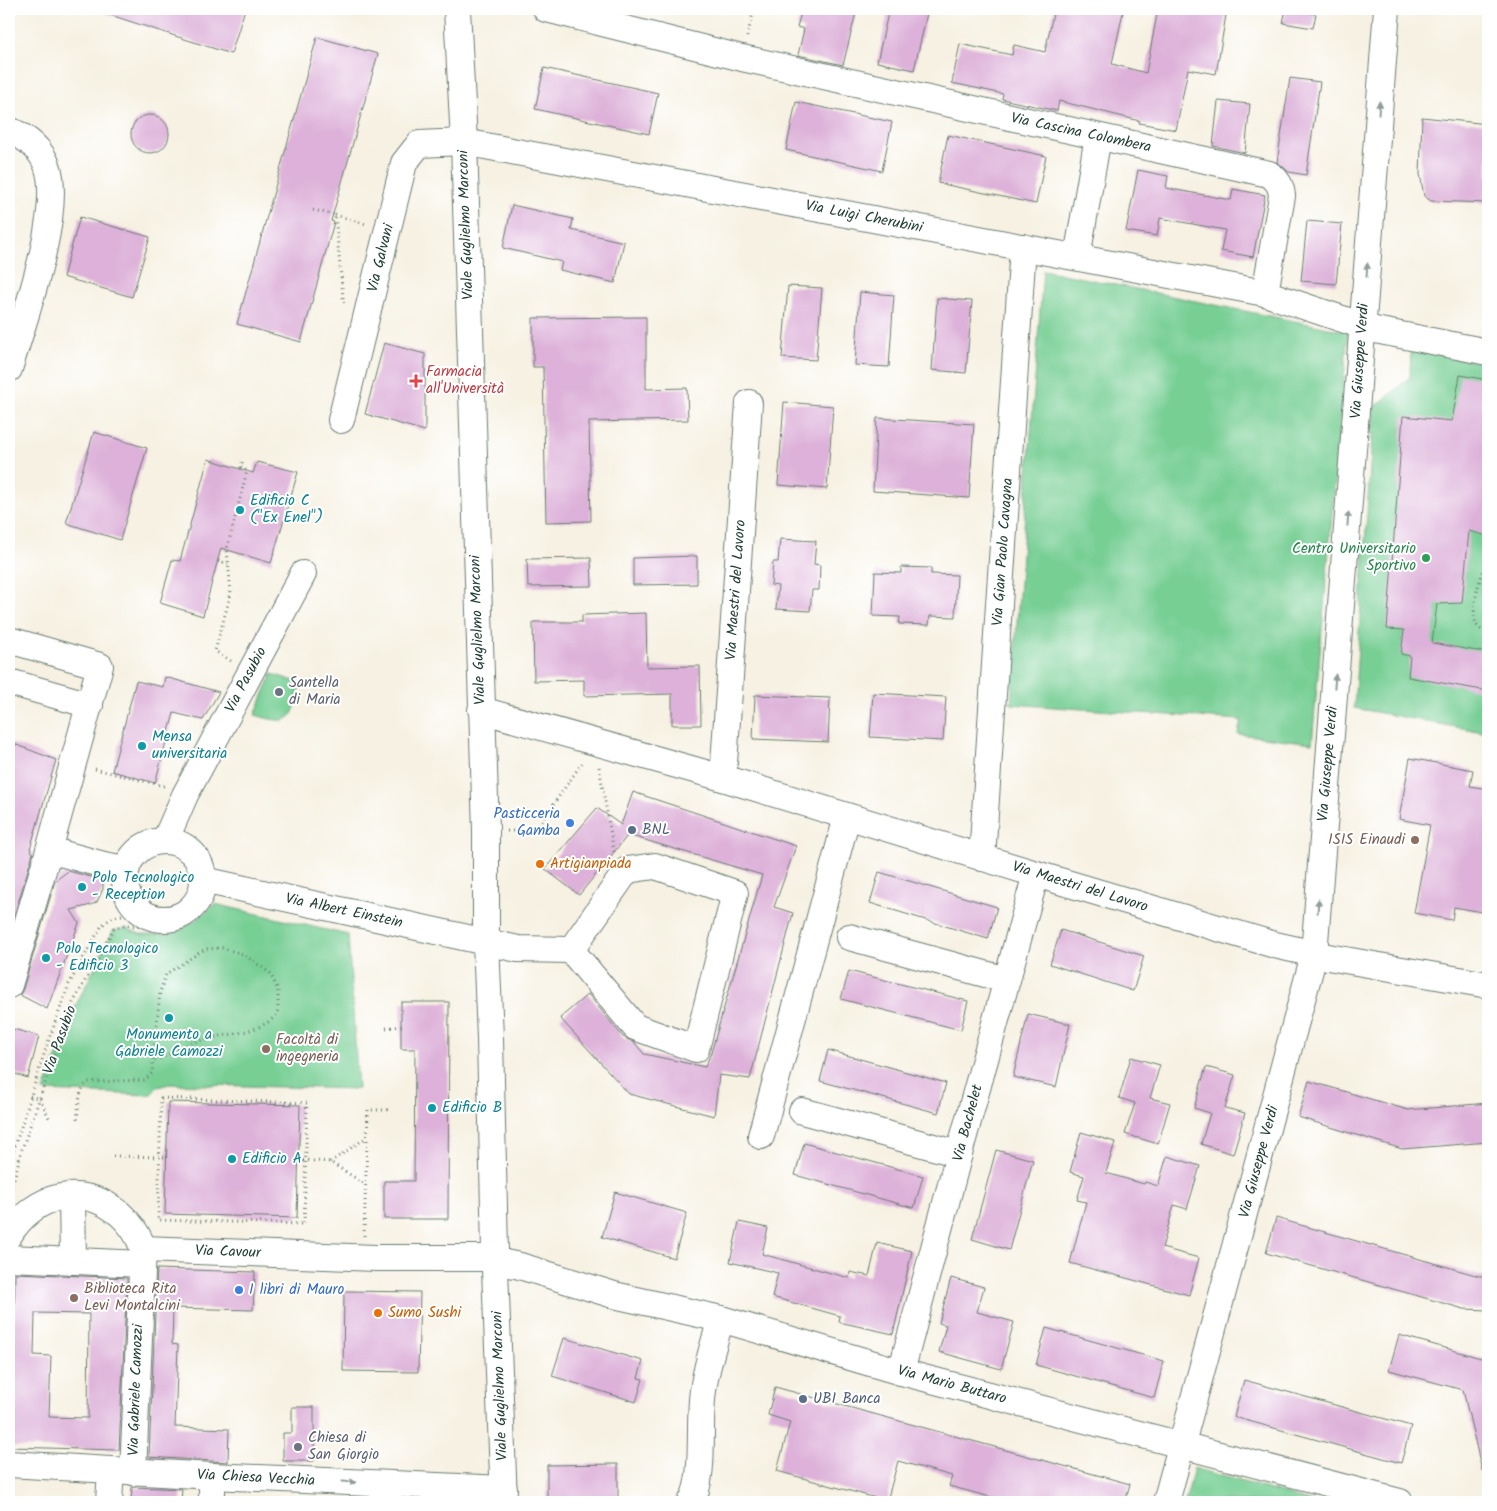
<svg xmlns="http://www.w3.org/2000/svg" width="1497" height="1511" viewBox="0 0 1497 1511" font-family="Kalam,sans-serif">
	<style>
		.green { fill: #77cf94; stroke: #4b8664 }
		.building { fill: #ddb1d9; fill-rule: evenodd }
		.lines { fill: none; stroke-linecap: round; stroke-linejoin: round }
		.minor-casing { stroke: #6a7c71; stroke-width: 28 }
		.path { stroke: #6a7c71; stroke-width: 3; stroke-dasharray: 1 4; stroke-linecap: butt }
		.minor { stroke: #fff; stroke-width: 26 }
		.oneway { fill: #8f9e9a }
		.health-dot { fill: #e0444e; stroke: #fff; stroke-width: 2 }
		.culture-dot { fill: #0f9aa8; stroke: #fff; stroke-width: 2 }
		.leisure-dot { fill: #2e9e5b; stroke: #fff; stroke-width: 2 }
		.worship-dot { fill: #6b7280; stroke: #fff; stroke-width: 2 }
		.shop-dot { fill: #3f7fe0; stroke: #fff; stroke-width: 2 }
		.service-dot { fill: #5c6f8a; stroke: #fff; stroke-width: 2 }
		.education-dot { fill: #8d6e63; stroke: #fff; stroke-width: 2 }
		.food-dot { fill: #e8710a; stroke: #fff; stroke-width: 2 }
		.labels { text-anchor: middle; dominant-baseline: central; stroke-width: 4; stroke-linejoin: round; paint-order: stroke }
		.street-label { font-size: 15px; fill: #1f3d34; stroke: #fff }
		.health-label { font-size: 15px; fill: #be3a42; stroke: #fff; text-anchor: start }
		.culture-label { font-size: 15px; fill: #0d838f; stroke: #fff; text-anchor: start }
		.leisure-label { font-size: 15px; fill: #27864d; stroke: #fff; text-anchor: end }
		.worship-label { font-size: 15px; fill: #5b616d; stroke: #fff; text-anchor: start }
		.shop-label { font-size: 15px; fill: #366cbe; stroke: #fff; text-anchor: end }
		.service-label { font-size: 15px; fill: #4e5e75; stroke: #fff; text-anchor: start }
		.education-label { font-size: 15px; fill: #785e54; stroke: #fff; text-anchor: start }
		.food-label { font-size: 15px; fill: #c56008; stroke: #fff; text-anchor: start }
	</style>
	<rect width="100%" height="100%" fill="#fff"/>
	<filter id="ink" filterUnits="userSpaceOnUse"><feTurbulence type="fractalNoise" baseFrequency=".02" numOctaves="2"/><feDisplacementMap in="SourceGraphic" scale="10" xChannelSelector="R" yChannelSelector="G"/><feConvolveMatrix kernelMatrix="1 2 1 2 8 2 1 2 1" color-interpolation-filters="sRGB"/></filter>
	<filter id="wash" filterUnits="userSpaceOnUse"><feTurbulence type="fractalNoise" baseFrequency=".0096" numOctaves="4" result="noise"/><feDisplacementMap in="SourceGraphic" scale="20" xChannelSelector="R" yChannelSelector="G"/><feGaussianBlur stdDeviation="1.12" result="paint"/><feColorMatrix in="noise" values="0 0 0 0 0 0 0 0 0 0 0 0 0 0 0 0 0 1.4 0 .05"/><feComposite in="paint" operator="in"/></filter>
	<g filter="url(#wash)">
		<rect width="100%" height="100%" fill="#f6f1e2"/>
		<g class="green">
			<polygon points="1043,270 1348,332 1312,743 1238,734 1241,720 1011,704"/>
			<polygon points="1411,349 1488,364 1488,733 1354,708 1374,408 1410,377"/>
			<path d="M272 674 301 683C292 719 295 727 255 715Z"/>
			<polygon points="215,904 348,935 358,1089 169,1084 158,1087 150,1095 44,1091 75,1007 113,931 126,928 140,934 171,934 195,921"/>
			<polygon points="1194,1468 1313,1502 1185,1502"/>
		</g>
		<g id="blocks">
			<g class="building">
				<polygon points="101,9 245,9 231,54 101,12"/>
				<polygon points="802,9 857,9 843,65 798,55 804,29 797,27"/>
				<polygon points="889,9 928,9 914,70 877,62"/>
				<polygon points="1054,9 1109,9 1123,12 1112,64 1146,73 1158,9 1192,9 1226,15 1216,74 1188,69 1176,130 1139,123 1140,121 1059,101 1057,111 1002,99 1003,94 952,83 960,44 1012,55 1014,45 1045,52"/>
				<polygon points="1286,9 1316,14 1313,28 1283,23"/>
				<polygon points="317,37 378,54 331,221 334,222 301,342 237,324"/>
				<polygon points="544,68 658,93 649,134 535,109"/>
				<polygon points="1290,78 1320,82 1306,175 1289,172 1277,162"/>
				<polygon points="1218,101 1250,104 1245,153 1213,146"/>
				<polygon points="796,102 892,122 882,171 786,150"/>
				<circle cx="150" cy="134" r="19"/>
				<polygon points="1422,117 1488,124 1488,203 1431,201 1424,196 1420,174"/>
				<polygon points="948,135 1046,156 1036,204 938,183"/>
				<polygon points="1138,170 1168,176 1166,188 1231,200 1233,189 1265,195 1253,257 1221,251 1225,230 1160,218 1157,236 1126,231"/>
				<polygon points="512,205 573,219 571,230 624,242 615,283 560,270 562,262 503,248"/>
				<polygon points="80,217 150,237 132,297 63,277"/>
				<polygon points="1307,221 1342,224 1336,284 1301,281"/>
				<polygon points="788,286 822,288 816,360 782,358"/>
				<polygon points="860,292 894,295 889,367 855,365"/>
				<polygon points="937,298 972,301 966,373 932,370"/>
				<polygon points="646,317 646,389 687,388 688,420 589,422 591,521 546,522 543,367 533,367 533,318"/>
				<polygon points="384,343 425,354 425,431 365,414"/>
				<polygon points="1460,375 1488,380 1488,536 1469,531 1462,603 1437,604 1432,643 1488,653 1488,691 1408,677 1410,656 1401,654 1404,630 1387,629 1403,416 1452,421"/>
				<polygon points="784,402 833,406 827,489 778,485"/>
				<polygon points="877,418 974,424 969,498 873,491"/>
				<polygon points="94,432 147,448 120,540 66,523"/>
				<polygon points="208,459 253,473 257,462 298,472 271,563 221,548 203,616 160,603 172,560 180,561"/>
				<polygon points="780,539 816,541 814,564 820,565 819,590 812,590 810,611 776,609 778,586 771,585 773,562 778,562"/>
				<polygon points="697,556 697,584 633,585 633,558"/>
				<polygon points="591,558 592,586 528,587 527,559"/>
				<polygon points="901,567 931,568 931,574 957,575 955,617 930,616 929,625 899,624 900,617 873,616 875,572 901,573"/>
				<polygon points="646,613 647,667 700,666 701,725 672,725 672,694 584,696 584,680 534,681 533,622 582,622 582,615"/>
				<polygon points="165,677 219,692 203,720 174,713 155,783 112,771 136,681 163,687"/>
				<polygon points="873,693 946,697 943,741 870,737"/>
				<polygon points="755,695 830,698 828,742 753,739"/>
				<polygon points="9,742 56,760 30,849 33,853 9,933"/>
				<polygon points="1410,758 1473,770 1470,786 1488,789 1488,913 1454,907 1452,920 1414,913 1430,825 1399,819"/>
				<polygon points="633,792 796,846 774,907 793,913 750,1079 719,1075 714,1116 629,1094 560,1018 588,994 623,1037 635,1043 644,1054 705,1067 711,1053 762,875 628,835 579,895 545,869 597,808 621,825"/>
				<polygon points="68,871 103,880 103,889 97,902 91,905 71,910 79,923 47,1009 20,995 23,989 55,881"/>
				<polygon points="879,872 997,907 988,939 870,903"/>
				<polygon points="1061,930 1144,956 1133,991 1050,964"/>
				<polygon points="849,971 968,1001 961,1030 841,999"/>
				<polygon points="401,1002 449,1002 448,1219 384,1219 384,1181 414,1181 415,1049 401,1049"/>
				<polygon points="1028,1014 1070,1024 1056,1087 1013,1077"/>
				<polygon points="9,1028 39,1036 28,1078 9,1072"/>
				<polygon points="828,1050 946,1083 938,1113 820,1081"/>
				<polygon points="1131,1057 1160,1065 1150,1098 1170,1103 1158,1144 1125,1134 1135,1103 1119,1098"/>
				<polygon points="1206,1067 1235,1075 1225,1108 1245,1113 1233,1154 1201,1144 1210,1113 1194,1108"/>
				<polygon points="1309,1081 1408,1110 1488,1103 1488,1142 1402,1149 1298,1117"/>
				<polygon points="168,1102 300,1105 297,1218 165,1214"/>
				<polygon points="1081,1132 1115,1142 1106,1173 1144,1184 1145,1182 1158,1186 1167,1156 1200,1166 1187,1209 1174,1205 1162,1248 1199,1258 1189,1295 1070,1263 1086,1202 1077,1200 1084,1176 1070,1172"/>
				<polygon points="804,1143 923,1176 914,1208 795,1175"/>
				<polygon points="996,1150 1033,1160 1009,1250 972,1239"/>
				<polygon points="615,1192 687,1213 674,1258 602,1237"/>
				<polygon points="1276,1218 1479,1276 1488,1276 1488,1310 1464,1309 1266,1253"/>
				<polygon points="739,1222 768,1228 762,1254 849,1278 850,1272 869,1276 877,1243 912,1251 893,1334 839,1322 840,1316 772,1297 778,1273 730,1262"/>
				<polygon points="157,1269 255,1272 253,1310 173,1308 172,1344 178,1345 175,1427 229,1429 228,1462 149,1457"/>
				<path d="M15 1273 127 1278 119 1450 10 1447 13 1352H9V1329H14ZM35 1313 89 1314 88 1418 49 1417 51 1356 34 1355Z"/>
				<polygon points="951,1278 984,1287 977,1312 1014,1322 1001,1369 939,1352 946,1325 939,1323"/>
				<polygon points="344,1291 420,1292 418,1372 343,1371"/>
				<polygon points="1046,1328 1164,1361 1154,1398 1036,1365"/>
				<polygon points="1399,1335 1488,1360 1488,1471 1482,1471 1463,1390 1389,1370"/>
				<polygon points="564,1338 643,1361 638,1378 643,1379 636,1402 552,1376"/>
				<polygon points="1244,1380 1411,1426 1401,1463 1234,1417"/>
				<polygon points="775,1387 1130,1484 1125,1502 1009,1502 949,1486 952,1476 898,1461 887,1501 777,1471 790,1422 768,1415"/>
				<polygon points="292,1407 314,1407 314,1461 283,1461 283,1433 292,1433"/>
				<polygon points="618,1464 618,1502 547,1502 547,1465"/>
				<polygon points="132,1487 182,1489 181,1502 131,1502"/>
			</g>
		</g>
	</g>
	<g filter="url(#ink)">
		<use href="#blocks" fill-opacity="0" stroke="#6a7c71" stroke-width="1"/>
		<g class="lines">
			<defs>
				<g id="minor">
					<polyline points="457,9 464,142 486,831 486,942 490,1038 495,1251"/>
					<path d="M546 9 742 58 1269 174C1278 180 1281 186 1282 196L1265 293 1375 330 1488 352"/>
					<path d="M9 130C26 137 40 148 47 165 64 210 23 322 9 369"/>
					<polyline points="1077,257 1098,137"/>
					<polyline points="341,420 404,163 419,144 464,142 1265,293"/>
					<polyline points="9,640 100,666 49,850 104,865 126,869"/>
					<polyline points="9,682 90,705"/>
					<polyline points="481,710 723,778 1036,874 1275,945 1328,957 1488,985"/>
					<polyline points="723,778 749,403"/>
					<polyline points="165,841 185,795 303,574"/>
					<circle cx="164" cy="880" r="39"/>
					<polyline points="982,858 1023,247"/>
					<polyline points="203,880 518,949 571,950 635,1027 696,1049 735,893 655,866 627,870 571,950"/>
					<polyline points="849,937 1007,980"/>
					<polyline points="9,985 49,850"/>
					<polyline points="802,1111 959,1154"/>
					<polyline points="761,1136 847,817"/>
					<polyline points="72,1196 73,1261"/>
					<path d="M9 1235C35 1194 82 1182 120 1214 131 1224 139 1235 143 1249L133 1472"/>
					<polyline points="143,1249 376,1258 487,1258"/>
					<polyline points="9,1258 142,1264"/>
					<polyline points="505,1263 520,1266 614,1295 721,1319 901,1372 1400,1502"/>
					<polyline points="495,1269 504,1502"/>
					<polyline points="901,1372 959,1154 1036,874"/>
					<polyline points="9,1464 212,1476 504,1489"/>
					<polyline points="212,1476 212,1502"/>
					<polyline points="109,1502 111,1470"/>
					<path d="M691 1502C706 1478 698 1421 703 1391 706 1367 714 1343 721 1319"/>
					<polyline points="1166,1502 1314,955 1387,9"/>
				</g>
			</defs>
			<use href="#minor" class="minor-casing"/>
			<g class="path">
				<polyline points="747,37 754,9"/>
				<polyline points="313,210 335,215 344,307"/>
				<polyline points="335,215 366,224"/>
				<polyline points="218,561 228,564"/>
				<path d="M1488 563C1480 573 1470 611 1476 623 1478 629 1483 631 1488 632"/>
				<polyline points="231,661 215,651 231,593 227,549 247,471 241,467 243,459"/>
				<polyline points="599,767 614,852"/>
				<polyline points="95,769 164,786"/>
				<polyline points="507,831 535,831 582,763"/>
				<polyline points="386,1028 402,1026"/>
				<polyline points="30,1096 40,1099 49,1118"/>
				<polygon points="161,1098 307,1103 304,1224 158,1220"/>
				<path d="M77 1119C79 1108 78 1089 88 1082L145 1080 152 1073 160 992 166 974 205 949 222 948 243 954 270 973 278 990V1014C255 1037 224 1032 195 1042 181 1047 168 1056 153 1061"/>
				<polyline points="113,1156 166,1157"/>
				<polyline points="298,1160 330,1162 365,1184"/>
				<polyline points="330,1162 366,1138"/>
				<polyline points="9,1165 46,1048 69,984 102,925 113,917 140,911"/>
				<polyline points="9,1198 22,1149 73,1003 114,928 127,925 141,927 132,903"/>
				<polyline points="364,1236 368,1110 389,1110"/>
			</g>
			<use href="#minor" class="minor"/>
		</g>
		<defs><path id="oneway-solid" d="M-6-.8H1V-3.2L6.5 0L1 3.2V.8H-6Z" transform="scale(1.25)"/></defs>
		<g class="oneway">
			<use href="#oneway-solid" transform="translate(1379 108) rotate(-86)"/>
			<use href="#oneway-solid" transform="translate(1367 270) rotate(-86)"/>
			<use href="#oneway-solid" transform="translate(1348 519) rotate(-85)"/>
			<use href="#oneway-solid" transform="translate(1335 681) rotate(-85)"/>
			<use href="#oneway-solid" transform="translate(1318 906) rotate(-86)"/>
			<use href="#oneway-solid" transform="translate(349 1482) rotate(3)"/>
		</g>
	</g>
	<path class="health-dot" d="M413.5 373.5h5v5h5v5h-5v5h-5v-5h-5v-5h5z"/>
	<g class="culture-dot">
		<circle cx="240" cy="510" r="5"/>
		<circle cx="142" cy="746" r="5"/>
		<circle cx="82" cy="887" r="5"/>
		<circle cx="46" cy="958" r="5"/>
		<circle cx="169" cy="1018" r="5"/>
		<circle cx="432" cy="1108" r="5"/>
		<circle cx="232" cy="1159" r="5"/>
	</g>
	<circle class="leisure-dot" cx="1426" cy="558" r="5"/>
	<g class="worship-dot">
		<circle cx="279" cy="692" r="5"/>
		<circle cx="298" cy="1447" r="5"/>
	</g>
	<g class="shop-dot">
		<circle cx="570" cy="823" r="5"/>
		<circle cx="239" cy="1290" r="5"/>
	</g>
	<g class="service-dot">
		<circle cx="632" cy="830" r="5"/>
		<circle cx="803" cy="1399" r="5"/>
	</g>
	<g class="education-dot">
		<circle cx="1415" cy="840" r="5"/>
		<circle cx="266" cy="1049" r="5"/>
		<circle cx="74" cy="1298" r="5"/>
	</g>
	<g class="food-dot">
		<circle cx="540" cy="864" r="5"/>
		<circle cx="378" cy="1313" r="5"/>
	</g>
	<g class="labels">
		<g class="street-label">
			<text transform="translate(1081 133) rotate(12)">Via Cascina Colombera</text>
			<text transform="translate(864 217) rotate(11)">Via Luigi Cherubini</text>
			<text transform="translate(466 225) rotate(-92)">Viale Guglielmo Marconi</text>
			<text transform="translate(381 258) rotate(-76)">Via Galvani</text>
			<text transform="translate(1360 361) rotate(-86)">Via Giuseppe Verdi</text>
			<text transform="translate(1003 552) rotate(-86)">Via Gian Paolo Cavagna</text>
			<text transform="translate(736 590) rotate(-86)">Via Maestri del Lavoro</text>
			<text transform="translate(478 630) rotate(-92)">Viale Guglielmo Marconi</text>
			<text transform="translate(246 680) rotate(-62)">Via Pasubio</text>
			<text transform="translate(1328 764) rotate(-85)">Via Giuseppe Verdi</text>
			<text transform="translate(1080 887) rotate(17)">Via Maestri del Lavoro</text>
			<text transform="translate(344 911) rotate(12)">Via Albert Einstein</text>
			<text transform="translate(60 1040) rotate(-70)">Via Pasubio</text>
			<text transform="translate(968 1123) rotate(-75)">Via Bachelet</text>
			<text transform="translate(1259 1162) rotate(-75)">Via Giuseppe Verdi</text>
			<text transform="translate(228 1252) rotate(2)">Via Cavour</text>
			<text transform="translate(952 1385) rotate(15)">Via Mario Buttaro</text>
			<text transform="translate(500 1386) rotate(-92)">Viale Guglielmo Marconi</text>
			<text transform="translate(136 1390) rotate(-88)">Via Gabriele Camozzi</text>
			<text transform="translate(256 1478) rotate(3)">Via Chiesa Vecchia</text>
		</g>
		<g class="health-label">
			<text x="426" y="372">Farmacia<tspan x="426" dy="17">all'Università</tspan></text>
		</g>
		<g class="culture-label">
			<text x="250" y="501">Edificio C<tspan x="250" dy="17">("Ex Enel")</tspan></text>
			<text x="152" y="737">Mensa<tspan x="152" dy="17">universitaria</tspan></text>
			<text x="92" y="878">Polo Tecnologico<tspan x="92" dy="17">- Reception</tspan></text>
			<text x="56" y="949">Polo Tecnologico<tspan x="56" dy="17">- Edificio 3</tspan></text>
			<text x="169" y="1035" text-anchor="middle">Monumento a<tspan x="169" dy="17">Gabriele Camozzi</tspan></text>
			<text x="442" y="1108">Edificio B</text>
			<text x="242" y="1159">Edificio A</text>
		</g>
		<g class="leisure-label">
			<text x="1416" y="549">Centro Universitario<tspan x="1416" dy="17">Sportivo</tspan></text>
		</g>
		<g class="worship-label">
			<text x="289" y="683">Santella<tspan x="289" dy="17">di Maria</tspan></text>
			<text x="308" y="1438">Chiesa di<tspan x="308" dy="17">San Giorgio</tspan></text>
		</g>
		<g class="shop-label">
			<text x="560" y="814">Pasticceria<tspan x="560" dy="17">Gamba</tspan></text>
			<text x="249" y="1290" text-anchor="start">I libri di Mauro</text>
		</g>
		<g class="service-label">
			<text x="642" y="830">BNL</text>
			<text x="813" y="1399">UBI Banca</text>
		</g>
		<g class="education-label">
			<text x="1405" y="840" text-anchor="end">ISIS Einaudi</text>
			<text x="276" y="1040">Facoltà di<tspan x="276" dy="17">ingegneria</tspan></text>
			<text x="84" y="1289">Biblioteca Rita<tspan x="84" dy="17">Levi Montalcini</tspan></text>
		</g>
		<g class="food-label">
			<text x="550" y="864">Artigianpiada</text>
			<text x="388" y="1313">Sumo Sushi</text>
		</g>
	</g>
	<rect width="1497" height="1511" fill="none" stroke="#fff" stroke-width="30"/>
</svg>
